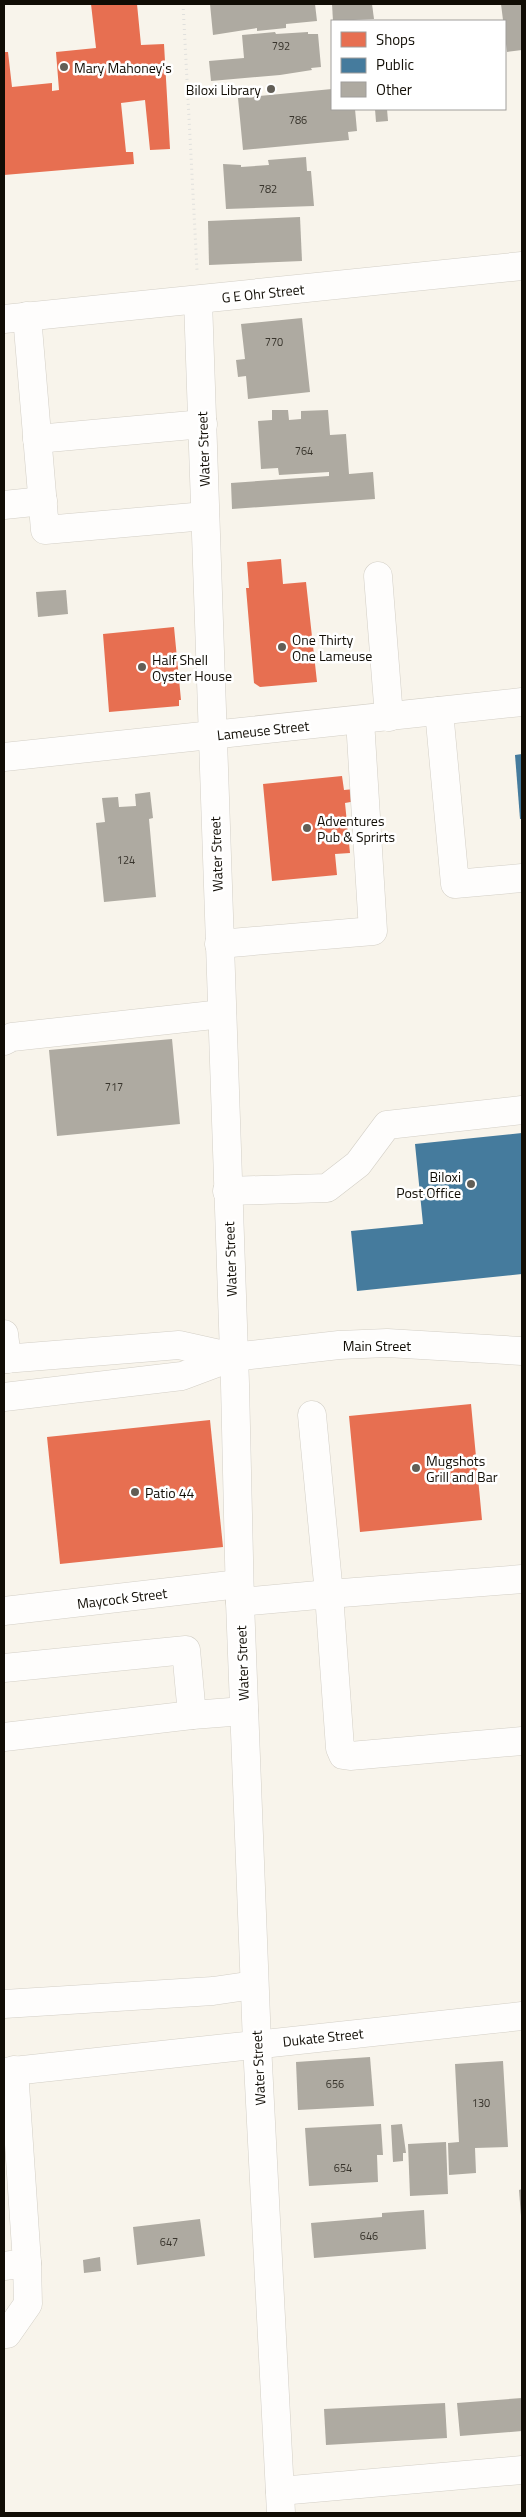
<svg xmlns="http://www.w3.org/2000/svg" width="526" height="2517" viewBox="0 0 526 2517" font-family="'Titillium Web',sans-serif">
	<style>
		.shops { fill: #e76f51 }
		.public { fill: #457b9d }
		.building { fill: #aeaaa1 }
		.lines { fill: none; stroke-linecap: round; stroke-linejoin: round }
		.minor-casing { stroke: #d3cfc6; stroke-width: 29 }
		.path { stroke: #e0e0dd; stroke-width: 3; stroke-dasharray: 1 4; stroke-linecap: butt }
		.minor { stroke: #fefdfc; stroke-width: 28 }
		.poi-dot { fill: #625e56; stroke: #fff; stroke-width: 2 }
		.labels { text-anchor: middle; dominant-baseline: central; stroke-width: 5; stroke-linejoin: round; paint-order: stroke }
		.number-label { font-size: 11px; fill: #38342c }
		.poi-label { font-size: 14px; fill: #110d05; stroke: #fff; text-anchor: start }
		.street-label { font-size: 14px; fill: #110d05; stroke: #fff }
	</style>
	<rect width="100%" height="100%" fill="#f8f4eb"/>
	<g class="shops">
		<polygon points="91,4 137,4 141,45 164,44 170,149 150,150 145,100 121,103 126,152 133,152 134,164 4,175 4,52 8,52 12,87 52,83 52,91 59,90 56,52 96,48"/>
		<polygon points="281,559 283,584 306,582 317,682 260,687 254,683 246,588 249,588 247,562"/>
		<polygon points="174,627 181,700 179,700 179,706 109,712 103,634"/>
		<polygon points="342,776 344,790 355,789 356,801 345,803 350,853 335,854 337,875 272,881 263,784"/>
		<polygon points="471,1404 482,1520 360,1532 349,1416"/>
		<polygon points="210,1420 223,1547 60,1564 47,1437"/>
	</g>
	<g class="public">
		<polygon points="522,754 522,819 520,819 515,755"/>
		<polygon points="522,1133 522,1274 357,1291 351,1231 423,1224 415,1144"/>
	</g>
	<g class="building">
		<polygon points="210,4 315,4 317,21 286,24 286,28 257,31 257,28 213,35"/>
		<polygon points="332,4 372,4 374,19 333,21"/>
		<polygon points="501,4 522,4 522,50 507,52"/>
		<polygon points="275,32 276,34 308,32 308,34 318,34 321,67 311,68 312,70 280,75 211,81 209,61 244,58 242,35"/>
		<polygon points="332,89 332,109 355,109 357,131 348,132 349,140 243,150 238,98"/>
		<polygon points="375,109 387,109 388,121 376,122"/>
		<polygon points="306,157 307,171 311,171 314,206 226,209 223,164 241,165 241,167 269,165 268,160"/>
		<polygon points="300,217 302,261 209,265 208,221"/>
		<polygon points="302,318 310,392 248,399 246,376 238,377 236,360 245,359 241,324"/>
		<polygon points="272,410 288,410 289,420 301,419 301,411 328,410 330,435 346,434 349,474 373,472 375,499 232,509 231,483 329,476 329,472 279,475 278,468 261,469 258,421 272,420"/>
		<polygon points="66,590 68,614 38,617 36,592"/>
		<polygon points="150,792 153,818 149,819 156,897 104,902 96,823 105,822 102,798 118,797 119,807 136,806 135,794"/>
		<polygon points="172,1039 180,1124 57,1136 49,1050"/>
		<polygon points="370,2057 374,2106 298,2110 296,2062"/>
		<polygon points="503,2061 508,2147 475,2148 476,2173 449,2175 448,2143 459,2142 455,2064"/>
		<polygon points="381,2124 383,2155 377,2155 378,2182 309,2186 305,2128"/>
		<polygon points="402,2124 406,2153 403,2153 403,2161 393,2162 391,2125"/>
		<polygon points="446,2142 448,2194 410,2196 408,2144"/>
		<polygon points="522,2189 522,2216 521,2216 519,2190"/>
		<polygon points="424,2210 426,2249 314,2258 311,2223 382,2217 382,2213"/>
		<polygon points="200,2219 205,2256 137,2265 133,2227"/>
		<polygon points="100,2257 101,2271 84,2273 83,2260"/>
		<polygon points="522,2398 522,2431 460,2436 457,2403"/>
		<polygon points="445,2403 447,2438 326,2445 324,2409"/>
	</g>
	<g class="lines">
		<defs>
			<g id="minor">
				<polyline points="198,300 235,1384 240,1602 257,2044 281,2513"/>
				<polyline points="27,316 45,530 205,516"/>
				<polyline points="4,319 522,266"/>
				<polyline points="37,439 203,424"/>
				<polyline points="4,505 43,501"/>
				<polyline points="378,576 389,717"/>
				<polyline points="439,711 455,884 522,878"/>
				<polyline points="4,757 522,702"/>
				<polyline points="219,944 373,931 360,720"/>
				<polyline points="4,1041 12,1037 222,1014"/>
				<polyline points="227,1191 327,1188 358,1164 387,1125 522,1110"/>
				<polyline points="4,1334 7,1359"/>
				<polyline points="4,1359 179,1345 233,1357"/>
				<polyline points="4,1397 182,1376 233,1357 339,1345 387,1343 522,1351"/>
				<polyline points="312,1415 329,1594 522,1579"/>
				<polyline points="240,1602 329,1594 340,1748 343,1755 350,1756 522,1741"/>
				<polyline points="4,1611 239,1584"/>
				<polyline points="4,1668 186,1650 192,1715 4,1737"/>
				<polyline points="192,1715 244,1711"/>
				<polyline points="4,2004 213,1991 254,1985"/>
				<polyline points="4,2072 522,2016"/>
				<polyline points="4,2266 27,2263 14,2070"/>
				<polyline points="4,2334 7,2334 28,2304 27,2263"/>
				<polyline points="280,2491 522,2470"/>
			</g>
		</defs>
		<use href="#minor" class="minor-casing"/>
		<polyline class="path" points="183,4 197,270"/>
		<use href="#minor" class="minor"/>
	</g>
	<g class="poi-dot">
		<circle cx="64" cy="67" r="5"/>
		<circle cx="271" cy="89" r="5"/>
		<circle cx="282" cy="647" r="5"/>
		<circle cx="142" cy="667" r="5"/>
		<circle cx="307" cy="828" r="5"/>
		<circle cx="471" cy="1184" r="5"/>
		<circle cx="416" cy="1468" r="5"/>
		<circle cx="135" cy="1492" r="5"/>
	</g>
	<g class="labels">
		<g class="number-label">
			<text x="281" y="46">792</text>
			<text x="298" y="120">786</text>
			<text x="268" y="189">782</text>
			<text x="274" y="342">770</text>
			<text x="304" y="451">764</text>
			<text x="126" y="860">124</text>
			<text x="114" y="1087">717</text>
			<text x="335" y="2084">656</text>
			<text x="481" y="2103">130</text>
			<text x="343" y="2168">654</text>
			<text x="369" y="2236">646</text>
			<text x="169" y="2242">647</text>
		</g>
		<g class="poi-label">
			<text x="74" y="67">Mary Mahoney's</text>
			<text x="261" y="89" text-anchor="end">Biloxi Library</text>
			<text x="292" y="639">One Thirty<tspan x="292" dy="16">One Lameuse</tspan></text>
			<text x="152" y="659">Half Shell<tspan x="152" dy="16">Oyster House</tspan></text>
			<text x="317" y="820">Adventures<tspan x="317" dy="16">Pub &amp; Sprirts</tspan></text>
			<text x="461" y="1176" text-anchor="end">Biloxi<tspan x="461" dy="16">Post Office</tspan></text>
			<text x="426" y="1460">Mugshots<tspan x="426" dy="16">Grill and Bar</tspan></text>
			<text x="145" y="1492">Patio 44</text>
		</g>
		<g class="street-label">
			<text transform="translate(263 293) rotate(-6)">G E Ohr Street</text>
			<text transform="translate(203 449) rotate(-92)">Water Street</text>
			<text transform="translate(263 730) rotate(-6)">Lameuse Street</text>
			<text transform="translate(216 854) rotate(-92)">Water Street</text>
			<text transform="translate(230 1259) rotate(-92)">Water Street</text>
			<text x="377" y="1345">Main Street</text>
			<text transform="translate(122 1598) rotate(-7)">Maycock Street</text>
			<text transform="translate(242 1663) rotate(-92)">Water Street</text>
			<text transform="translate(323 2037) rotate(-6)">Dukate Street</text>
			<text transform="translate(258 2068) rotate(-93)">Water Street</text>
		</g>
	</g>
	<rect width="526" height="2517" fill="none" stroke="#110d05" stroke-width="10"/>
	<rect x="331" y="20" width="175" height="90" fill="#ffffff" stroke="#a09e9b"/>
	<rect x="341" y="32" width="25" height="15" fill="#e76f51" stroke="#a09e9b"/>
	<text x="376" y="45" font-size="15" fill="#110d05">Shops</text>
	<rect x="341" y="58" width="25" height="15" fill="#457b9d" stroke="#a09e9b"/>
	<text x="376" y="70" font-size="15" fill="#110d05">Public</text>
	<rect x="341" y="82" width="25" height="15" fill="#aeaaa1" stroke="#a09e9b"/>
	<text x="376" y="95" font-size="15" fill="#110d05">Other</text>
</svg>
